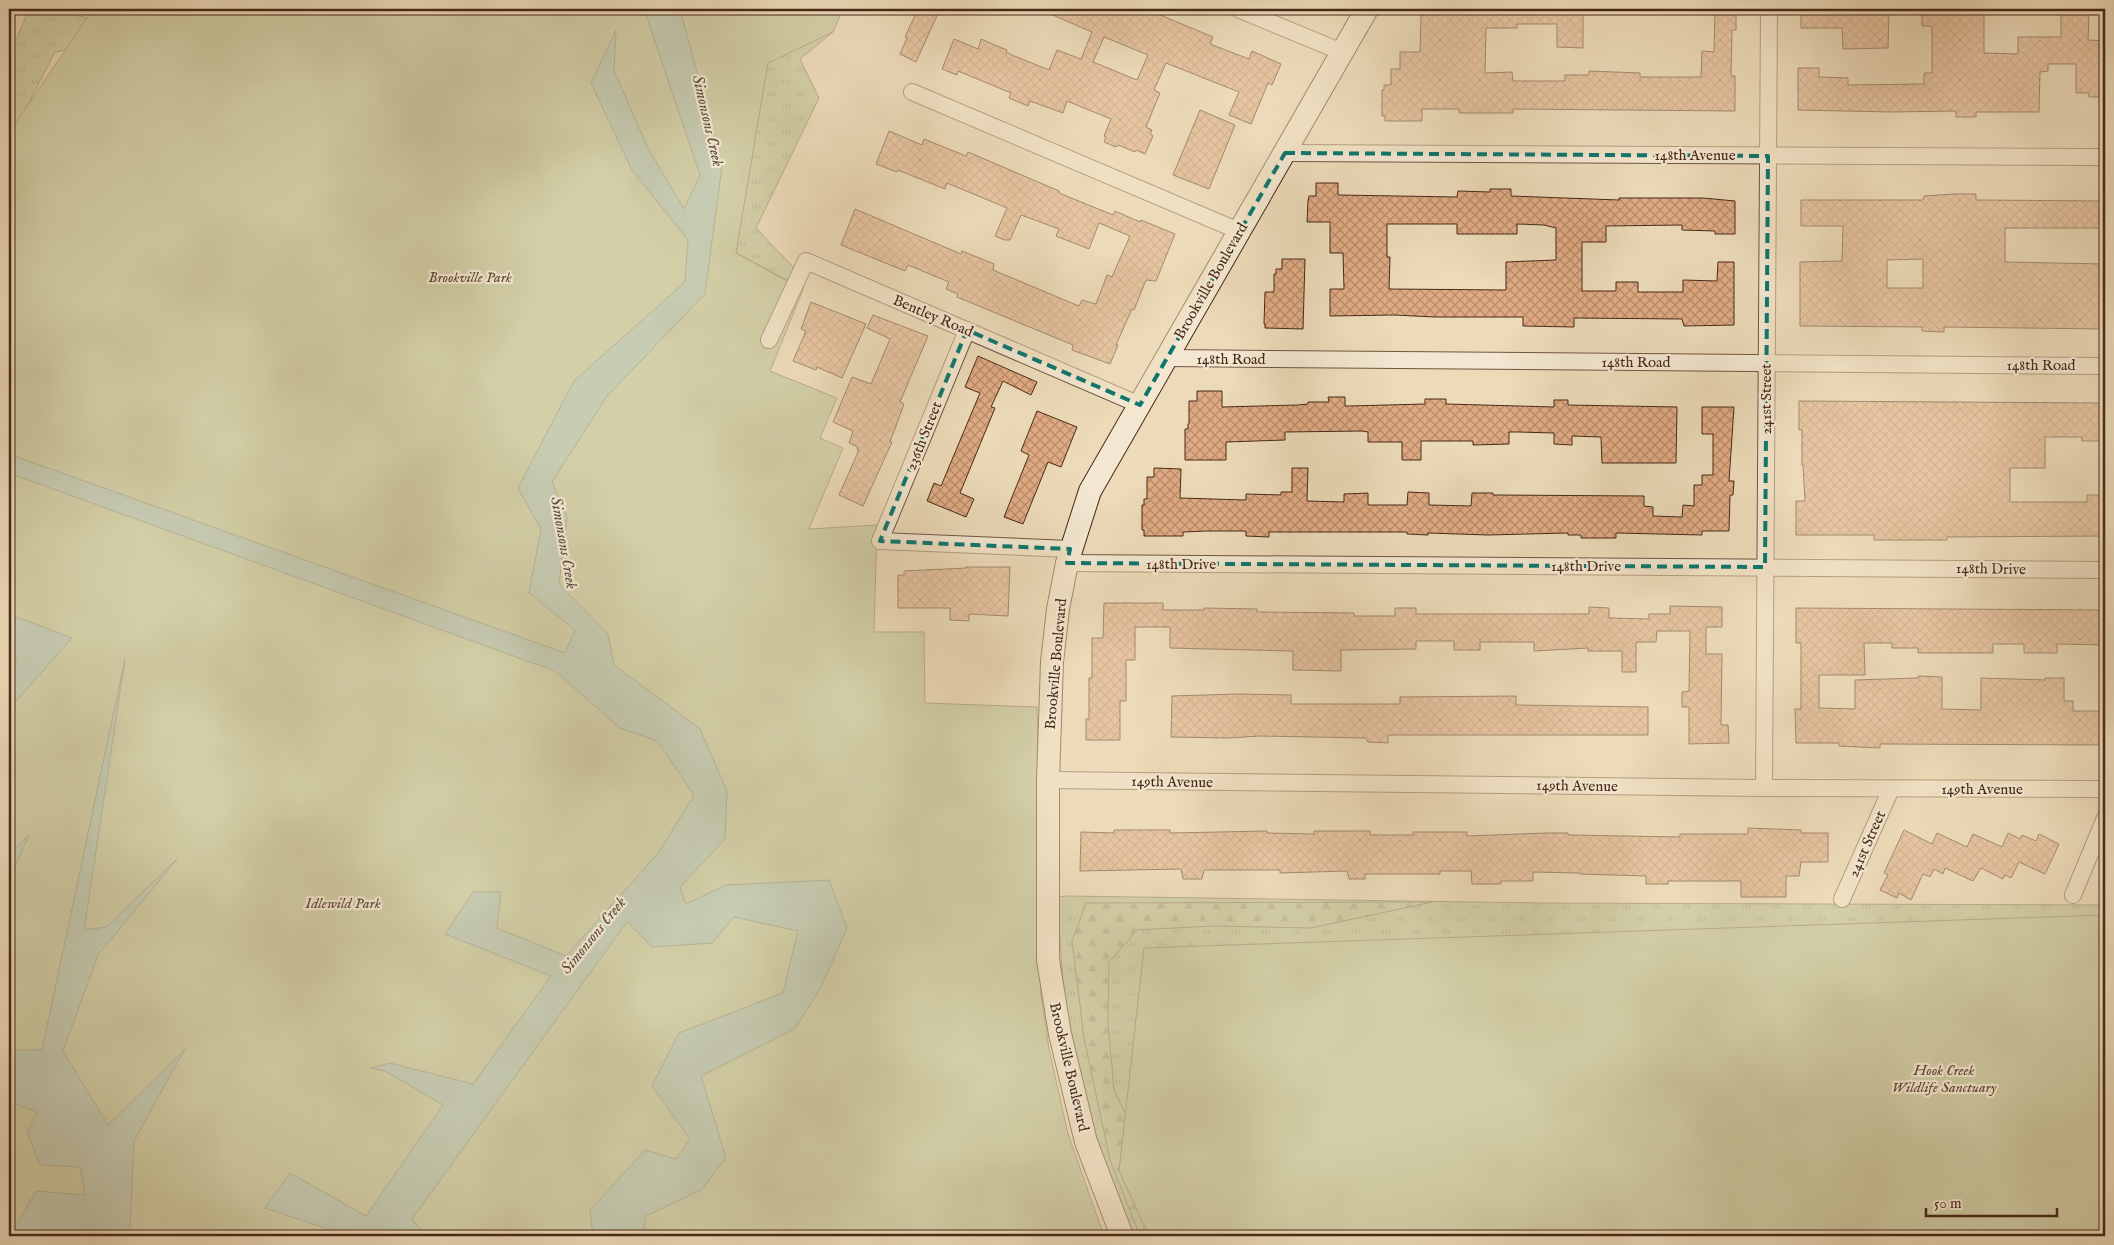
<svg xmlns="http://www.w3.org/2000/svg" width="2114" height="1245" viewBox="0 0 2114 1245" font-family="'IM FELL English',serif">
	<style>
		.grass { fill: url(#grass-tufts); stroke: #7e7455 }
		.forest { fill: url(#forest-firs); stroke: #7e7455 }
		.park { fill: #b4c092; stroke: #7e7455 }
		.water { fill: #99bbad; stroke: #798171 }
		.building { fill: url(#building-cross-hatch); stroke: #482918; fill-rule: evenodd }
		.lines { fill: none; stroke-linecap: round; stroke-linejoin: round }
		.street-casing { stroke: #715540; stroke-width: 18 }
		.secondary-casing { stroke: #482918; stroke-width: 24 }
		.street { stroke: #f3e7d1; stroke-width: 16 }
		.secondary { stroke: #f3e7d1; stroke-width: 22 }
		.marked { fill: none; stroke: #0f766e; stroke-width: 4; stroke-dasharray: 10 6; stroke-linejoin: round }
		.labels { text-anchor: middle; dominant-baseline: central; stroke-width: 4.5; stroke-linejoin: round; paint-order: stroke }
		.street-label { font-size: 15px; fill: #482918; stroke: #f3e7d1 }
		.park-label { font-size: 15px; font-style: italic; fill: #5e4730; stroke: #f3e7d1 }
		.water-label { font-size: 16px; font-style: italic; fill: #5c4e3d; stroke: #f3e7d1 }
	</style>
	<defs>
		<pattern id="grass-tufts" width="24" height="20" patternUnits="userSpaceOnUse" patternTransform="scale(1.25)"><rect width="24" height="20" fill="#b4c092"/><path d="M3 7l-1-3M5 7V3M7 7l1-3M15 17l-1-3M17 17v-4M19 17l1-3" fill="none" stroke="#949c76"/></pattern>
		<pattern id="forest-firs" width="22" height="20" patternUnits="userSpaceOnUse" patternTransform="scale(1.25)"><rect width="22" height="20" fill="#b4c092"/><path d="M5 1l3.5 6h-7zM16 11l3.5 6h-7z" fill="#949c76"/></pattern>
		<pattern id="building-cross-hatch" width="8" height="8" patternUnits="userSpaceOnUse" patternTransform="scale(1.25)"><rect width="8" height="8" fill="#e0ab83"/><path d="M0 0l8 8M0 8l8-8" fill="none" stroke="#b88b6a"/></pattern>
	</defs>
	<rect width="100%" height="100%" fill="#ecdab8"/>
	<filter id="stains"><feTurbulence type="fractalNoise" baseFrequency=".004" numOctaves="4"/><feColorMatrix values="0 0 0 0 .2 0 0 0 0 .09 0 0 0 0 .02 0 0 0 .5 -.17"/></filter>
	<radialGradient id="worn" r=".72"><stop offset=".6" stop-color="#630" stop-opacity="0"/><stop offset="1" stop-color="#630" stop-opacity=".3"/></radialGradient>
	<g class="grass">
		<polygon points="29,9 54,9 91,19 95,44 55,52 9,141 9,57"/>
		<polygon points="732,9 783,17 833,32 800,59 819,98 756,228 795,269 787,280 736,253"/>
		<polygon points="1067,896 1541,903 2105,905 2105,947 1265,1236 1134,1236 1117,1197 1084,1101 1064,998 1057,897"/>
	</g>
	<polygon class="forest" points="1432,902 1311,928 1213,926 1137,930 1109,962 1108,1022 1114,1090 1159,1184 1141,1236 1140,1236 1110,1160 1084,1038 1072,941 1086,903"/>
	<g class="park">
		<polygon points="93,9 843,9 833,32 768,63 736,253 783,279 804,287 770,371 837,398 820,438 843,448 809,529 877,525 874,632 924,632 925,703 1037,707 1042,908 1037,920 1041,995 1049,1049 1068,1134 1104,1236 9,1236 9,133"/>
		<polygon points="2105,915 2105,1236 1149,1236 1119,1171 1144,948"/>
	</g>
	<g class="water">
		<polygon points="644,9 680,9 722,166 705,294 607,396 552,482 567,517 559,584 608,634 614,665 700,729 727,791 725,839 680,887 686,904 726,885 829,880 847,928 821,987 795,1029 701,1076 726,1158 701,1190 646,1216 643,1236 593,1236 590,1210 645,1150 676,1159 690,1139 652,1086 679,1033 783,993 798,931 734,917 712,943 652,947 627,922 412,1219 425,1236 349,1236 265,1208 290,1173 366,1216 443,1105 385,1071 371,1068 390,1063 473,1084 551,976 445,934 473,892 501,892 497,928 566,956 659,852 694,795 657,741 620,728 555,671 9,473 9,454 565,653 575,630 529,593 541,529 518,488 574,381 685,282 688,240 632,170 591,83 616,30 614,71 649,150 684,209 700,175"/>
		<polygon points="9,614 72,638 9,709 9,670 18,661 9,644"/>
		<polygon points="125,659 84,930 106,927 177,859 98,955 63,1051 108,1125 185,1049 134,1141 130,1228 121,1236 10,1236 36,1191 85,1195 80,1167 40,1165 27,1132 37,1112 9,1102 9,1050 42,1050"/>
		<polygon points="29,835 9,880 9,854"/>
	</g>
	<g class="building">
		<polygon points="918,9 940,9 916,62 900,54 907,38 905,37"/>
		<path d="M1039 9H1146L1213 37 1210 44 1249 59 1252 51 1281 64 1272 85 1268 83 1251 124 1229 115 1239 92 1166 63 1154 90 1160 93 1146 127 1152 130 1150 134 1153 136 1145 154 1136 150 1135 152 1118 145 1116 147 1104 142 1106 137 1104 136 1111 119 1067 101 1063 113 1030 101 1028 106 1009 98 1011 93 958 71 957 75 942 69 954 39 978 49 981 39 1007 50 1006 52 1012 55 1049 70 1057 50 1081 59 1092 32ZM1104 37 1148 55 1137 80 1093 62Z"/>
		<polygon points="1424,9 1583,9 1583,48 1557,47 1557,24 1517,24 1517,28 1486,28 1485,73 1512,72 1513,81 1565,81 1565,75 1589,75 1589,71 1640,73 1640,77 1701,77 1702,51 1714,52 1715,9 1736,9 1736,30 1732,30 1731,76 1735,76 1735,111 1513,109 1513,113 1459,113 1459,109 1422,109 1422,121 1385,121 1385,116 1382,116 1382,90 1384,90 1384,85 1391,85 1391,69 1400,69 1400,52 1420,52 1421,15 1424,15"/>
		<polygon points="1801,9 1889,9 1888,48 1843,49 1842,28 1801,28"/>
		<polygon points="1922,9 1984,9 1984,53 2018,54 2018,37 2061,37 2061,14 2089,14 2088,40 2105,41 2105,97 2089,97 2089,93 2076,93 2076,64 2048,64 2048,71 2040,72 2039,112 1976,112 1976,117 1956,117 1956,111 1892,112 1798,110 1798,68 1819,68 1819,77 1848,78 1848,85 1924,84 1924,73 1932,73 1932,26 1922,26"/>
		<polygon points="1200,110 1235,125 1209,189 1173,175"/>
		<polygon points="889,131 922,145 924,139 966,156 968,152 1059,191 1059,193 1113,215 1115,211 1140,222 1141,220 1175,234 1156,281 1146,280 1134,310 1132,309 1116,345 1118,345 1110,364 1072,350 1073,345 957,297 958,294 946,289 949,282 908,265 905,271 841,245 855,209 961,254 962,251 994,264 993,270 1079,306 1082,300 1096,304 1107,275 1112,277 1130,236 1099,223 1089,249 1056,236 1059,229 1021,215 1010,240 1005,240 995,236 1007,208 947,183 945,189 898,170 897,172 876,164"/>
		<path d="M1316 183H1338V195L1457 197 1458 191 1490 192V189H1511V196L1619 200V198H1703L1735 201V234H1715V231L1682 230V225L1606 226V242H1582V291H1616V282H1638V292H1683V280L1717 281 1718 262H1734V325L1684 326 1682 319 1574 318V327L1523 326V317H1435L1394 315 1330 316V289H1344L1343 253H1330V222H1307L1308 201 1309 196H1316ZM1387 224H1457V234H1517V224L1544 225 1556 228V260L1506 262V290L1389 289 1390 257H1387Z"/>
		<path d="M1954 194H1976V200L2103 201V228H2005V262L2105 264 2104 329 1944 327V332L1922 331V327L1800 326V262L1842 261 1843 226H1801V200H1923L1924 196ZM1923 259V288H1887V260Z"/>
		<polygon points="1282,259 1305,259 1303,329 1265,328 1265,324 1264,324 1265,292 1274,292 1274,274 1276,274 1276,269 1282,269"/>
		<polygon points="811,302 866,324 842,378 817,367 816,370 793,361 806,331 801,329"/>
		<polygon points="873,315 928,336 900,402 904,404 890,442 892,442 863,506 839,495 859,450 857,450 858,447 849,443 853,431 833,422 852,377 871,384 890,339 867,328"/>
		<polygon points="978,356 1037,382 1031,395 1003,381 991,407 995,408 960,493 974,499 966,517 927,501 934,483 941,486 980,393 965,387"/>
		<polygon points="1197,391 1222,391 1222,407 1298,405 1308,404 1308,402 1329,402 1328,397 1345,397 1345,406 1349,406 1425,404 1425,399 1446,399 1446,404 1554,407 1554,400 1568,400 1568,405 1677,407 1676,463 1602,463 1601,437 1572,436 1572,445 1554,444 1554,433 1518,432 1509,432 1509,444 1473,445 1473,441 1421,441 1421,460 1402,460 1402,442 1368,442 1368,432 1362,431 1285,432 1285,440 1226,442 1226,460 1185,460 1185,429 1188,429 1188,424 1189,424 1189,401 1197,401"/>
		<polygon points="1799,401 2102,403 2102,441 2082,441 2082,437 2045,437 2045,468 2010,468 2010,502 2087,502 2087,495 2101,495 2101,502 2105,502 2105,536 1947,537 1947,540 1874,540 1874,535 1796,535 1796,501 1805,501 1803,465 1802,465 1802,430 1799,430"/>
		<polygon points="1702,407 1734,407 1729,481 1734,481 1733,495 1730,495 1729,531 1702,531 1702,535 1616,533 1616,538 1581,538 1581,535 1568,535 1568,533 1488,535 1428,533 1428,535 1407,534 1407,532 1269,532 1269,537 1246,536 1246,531 1206,531 1183,532 1183,536 1144,536 1144,530 1142,530 1142,505 1144,505 1144,499 1147,499 1147,477 1154,477 1154,468 1181,469 1180,498 1246,500 1246,494 1281,495 1281,492 1292,492 1292,468 1308,468 1307,501 1344,502 1344,494 1368,493 1368,505 1407,505 1408,492 1429,493 1429,505 1471,506 1472,493 1493,493 1493,495 1644,496 1644,506 1653,507 1653,516 1682,517 1683,505 1694,506 1694,485 1702,485 1702,475 1713,475 1713,434 1702,434"/>
		<polygon points="1037,411 1077,427 1061,467 1048,462 1023,524 1004,517 1029,455 1021,451"/>
		<polygon points="966,567 1010,567 1008,616 969,614 969,621 950,620 950,608 898,608 898,575 904,575 904,571 966,568"/>
		<polygon points="1104,603 1163,603 1163,610 1204,610 1204,608 1257,609 1257,612 1354,613 1354,616 1395,616 1395,608 1416,608 1416,614 1589,614 1589,607 1609,608 1609,618 1649,619 1649,614 1670,614 1670,606 1722,607 1722,627 1706,627 1706,654 1722,654 1721,722 1721,725 1728,725 1729,743 1689,744 1689,707 1682,707 1682,692 1689,691 1690,631 1657,631 1656,642 1636,642 1636,672 1622,672 1622,651 1588,651 1588,648 1534,651 1534,642 1480,642 1480,650 1454,650 1454,641 1416,641 1416,649 1341,650 1341,671 1293,670 1293,651 1170,648 1170,627 1135,627 1135,660 1126,660 1126,701 1120,701 1120,740 1086,740 1086,719 1089,719 1089,678 1092,678 1092,638 1103,638"/>
		<polygon points="1796,608 2105,610 2105,645 2057,644 2057,653 2024,653 2024,644 1993,644 1993,653 1918,653 1918,648 1892,648 1892,643 1864,643 1865,675 1819,675 1819,708 1855,709 1855,680 1918,678 1918,676 1942,677 1942,709 1981,710 1981,678 2045,680 2045,678 2064,678 2064,701 2073,701 2073,711 2105,711 2105,745 1880,744 1880,748 1839,746 1839,743 1796,743 1795,709 1801,709 1801,643 1796,643"/>
		<polygon points="1238,694 1291,695 1291,704 1400,704 1400,697 1516,696 1516,705 1648,707 1648,735 1388,735 1388,743 1368,742 1366,738 1260,736 1228,738 1171,737 1172,696"/>
		<polygon points="1748,828 1801,830 1801,833 1828,833 1828,862 1801,862 1799,876 1786,876 1786,897 1741,897 1741,881 1668,881 1668,884 1646,884 1646,876 1580,874 1580,873 1533,872 1533,881 1501,881 1501,884 1472,884 1471,871 1440,871 1440,874 1365,874 1365,879 1349,879 1347,871 1280,873 1280,870 1204,870 1202,879 1183,879 1181,869 1080,871 1081,832 1114,833 1114,830 1170,830 1170,833 1267,831 1267,833 1314,834 1314,831 1370,831 1370,835 1413,835 1413,832 1467,832 1467,836 1546,833 1568,833 1568,835 1680,837 1680,834 1748,834"/>
		<polygon points="1904,830 1932,844 1937,833 1967,847 1973,834 2002,847 2008,833 2020,839 2022,835 2036,841 2039,834 2059,844 2045,874 2019,862 2011,878 2005,875 2003,879 1981,868 1973,881 1945,868 1943,874 1934,869 1930,877 1923,874 1911,900 1899,893 1897,898 1880,890 1888,875 1884,873"/>
	</g>
	<g class="lines">
		<defs>
			<g id="street">
				<polyline points="1238,9 1342,52"/>
				<polyline points="912,92 1239,231"/>
				<polyline points="1285,153 2105,157"/>
				<polyline points="967,330 880,541 1070,549"/>
				<polyline points="769,340 806,261 1140,405"/>
				<polyline points="1167,358 2105,366"/>
				<polyline points="1067,563 2105,570"/>
				<polyline points="1048,780 1764,788 2105,789"/>
				<polyline points="1764,788 1769,9"/>
				<polyline points="2073,895 2105,818"/>
				<polyline points="1842,899 1891,789"/>
			</g>
			<polyline id="secondary" points="1122,1236 1086,1142 1060,1034 1048,960 1048,780 1052,662 1058,609 1067,563 1090,491 1367,9"/>
		</defs>
		<use href="#street" class="street-casing"/>
		<use href="#secondary" class="secondary-casing"/>
		<use href="#street" class="street"/>
		<use href="#secondary" class="secondary"/>
	</g>
	<path d="M0 0H2114V1245H0ZM1285 153 1768 156 1765 567 1067 563 1070 549 880 541 967 330 1140 405Z" fill="#ecdab8" fill-opacity=".55" fill-rule="evenodd"/>
	<path class="marked" d="M1285 153 1768 156 1765 567 1067 563 1070 549 880 541 967 330 1140 405Z"/>
	<g class="labels">
		<g class="street-label">
			<text x="1695" y="155">148th Avenue</text>
			<text transform="translate(1211 281) rotate(-60)">Brookville Boulevard</text>
			<text transform="translate(933 316) rotate(23)">Bentley Road</text>
			<text x="1231" y="359">148th Road</text>
			<text x="1636" y="362">148th Road</text>
			<text x="2041" y="365">148th Road</text>
			<text transform="translate(1766 399) rotate(-90)">241st Street</text>
			<text transform="translate(924 436) rotate(-68)">236th Street</text>
			<text x="1181" y="564">148th Drive</text>
			<text x="1586" y="566">148th Drive</text>
			<text transform="translate(1991 569) rotate(1)">148th Drive</text>
			<text transform="translate(1056 664) rotate(-85)">Brookville Boulevard</text>
			<text transform="translate(1172 782) rotate(1)">149th Avenue</text>
			<text transform="translate(1577 786) rotate(1)">149th Avenue</text>
			<text x="1982" y="789">149th Avenue</text>
			<text transform="translate(1867 844) rotate(-66)">241st Street</text>
			<text transform="translate(1069 1067) rotate(77)">Brookville Boulevard</text>
		</g>
		<g class="park-label">
			<text x="470" y="277">Brookville Park</text>
			<text x="343" y="903">Idlewild Park</text>
			<text x="1944" y="1070">Hook Creek<tspan x="1944" dy="17">Wildlife Sanctuary</tspan></text>
		</g>
		<g class="water-label">
			<text transform="translate(707 121) rotate(77)">Simonsons Creek</text>
			<text transform="translate(563 543) rotate(80)">Simonsons Creek</text>
			<text transform="translate(594 936) rotate(-51)">Simonsons Creek</text>
		</g>
	</g>
	<rect width="2114" height="1245" fill="none" stroke="#ecdab8" stroke-width="30"/>
	<rect x="10" y="10" width="2094" height="1225" fill="none" stroke="#482918" stroke-width="2.5"/>
	<rect x="15" y="15" width="2084" height="1215" fill="none" stroke="#482918"/>
	<path d="M1926 1208v8h131v-8" fill="none" stroke="#482918" stroke-width="2.5"/>
	<text x="1934" y="1208" font-size="15" fill="#482918" stroke="#f3e7d1" stroke-width="4" paint-order="stroke">50 m</text>
	<rect width="100%" height="100%" filter="url(#stains)"/>
	<rect width="100%" height="100%" fill="url(#worn)"/>
</svg>
